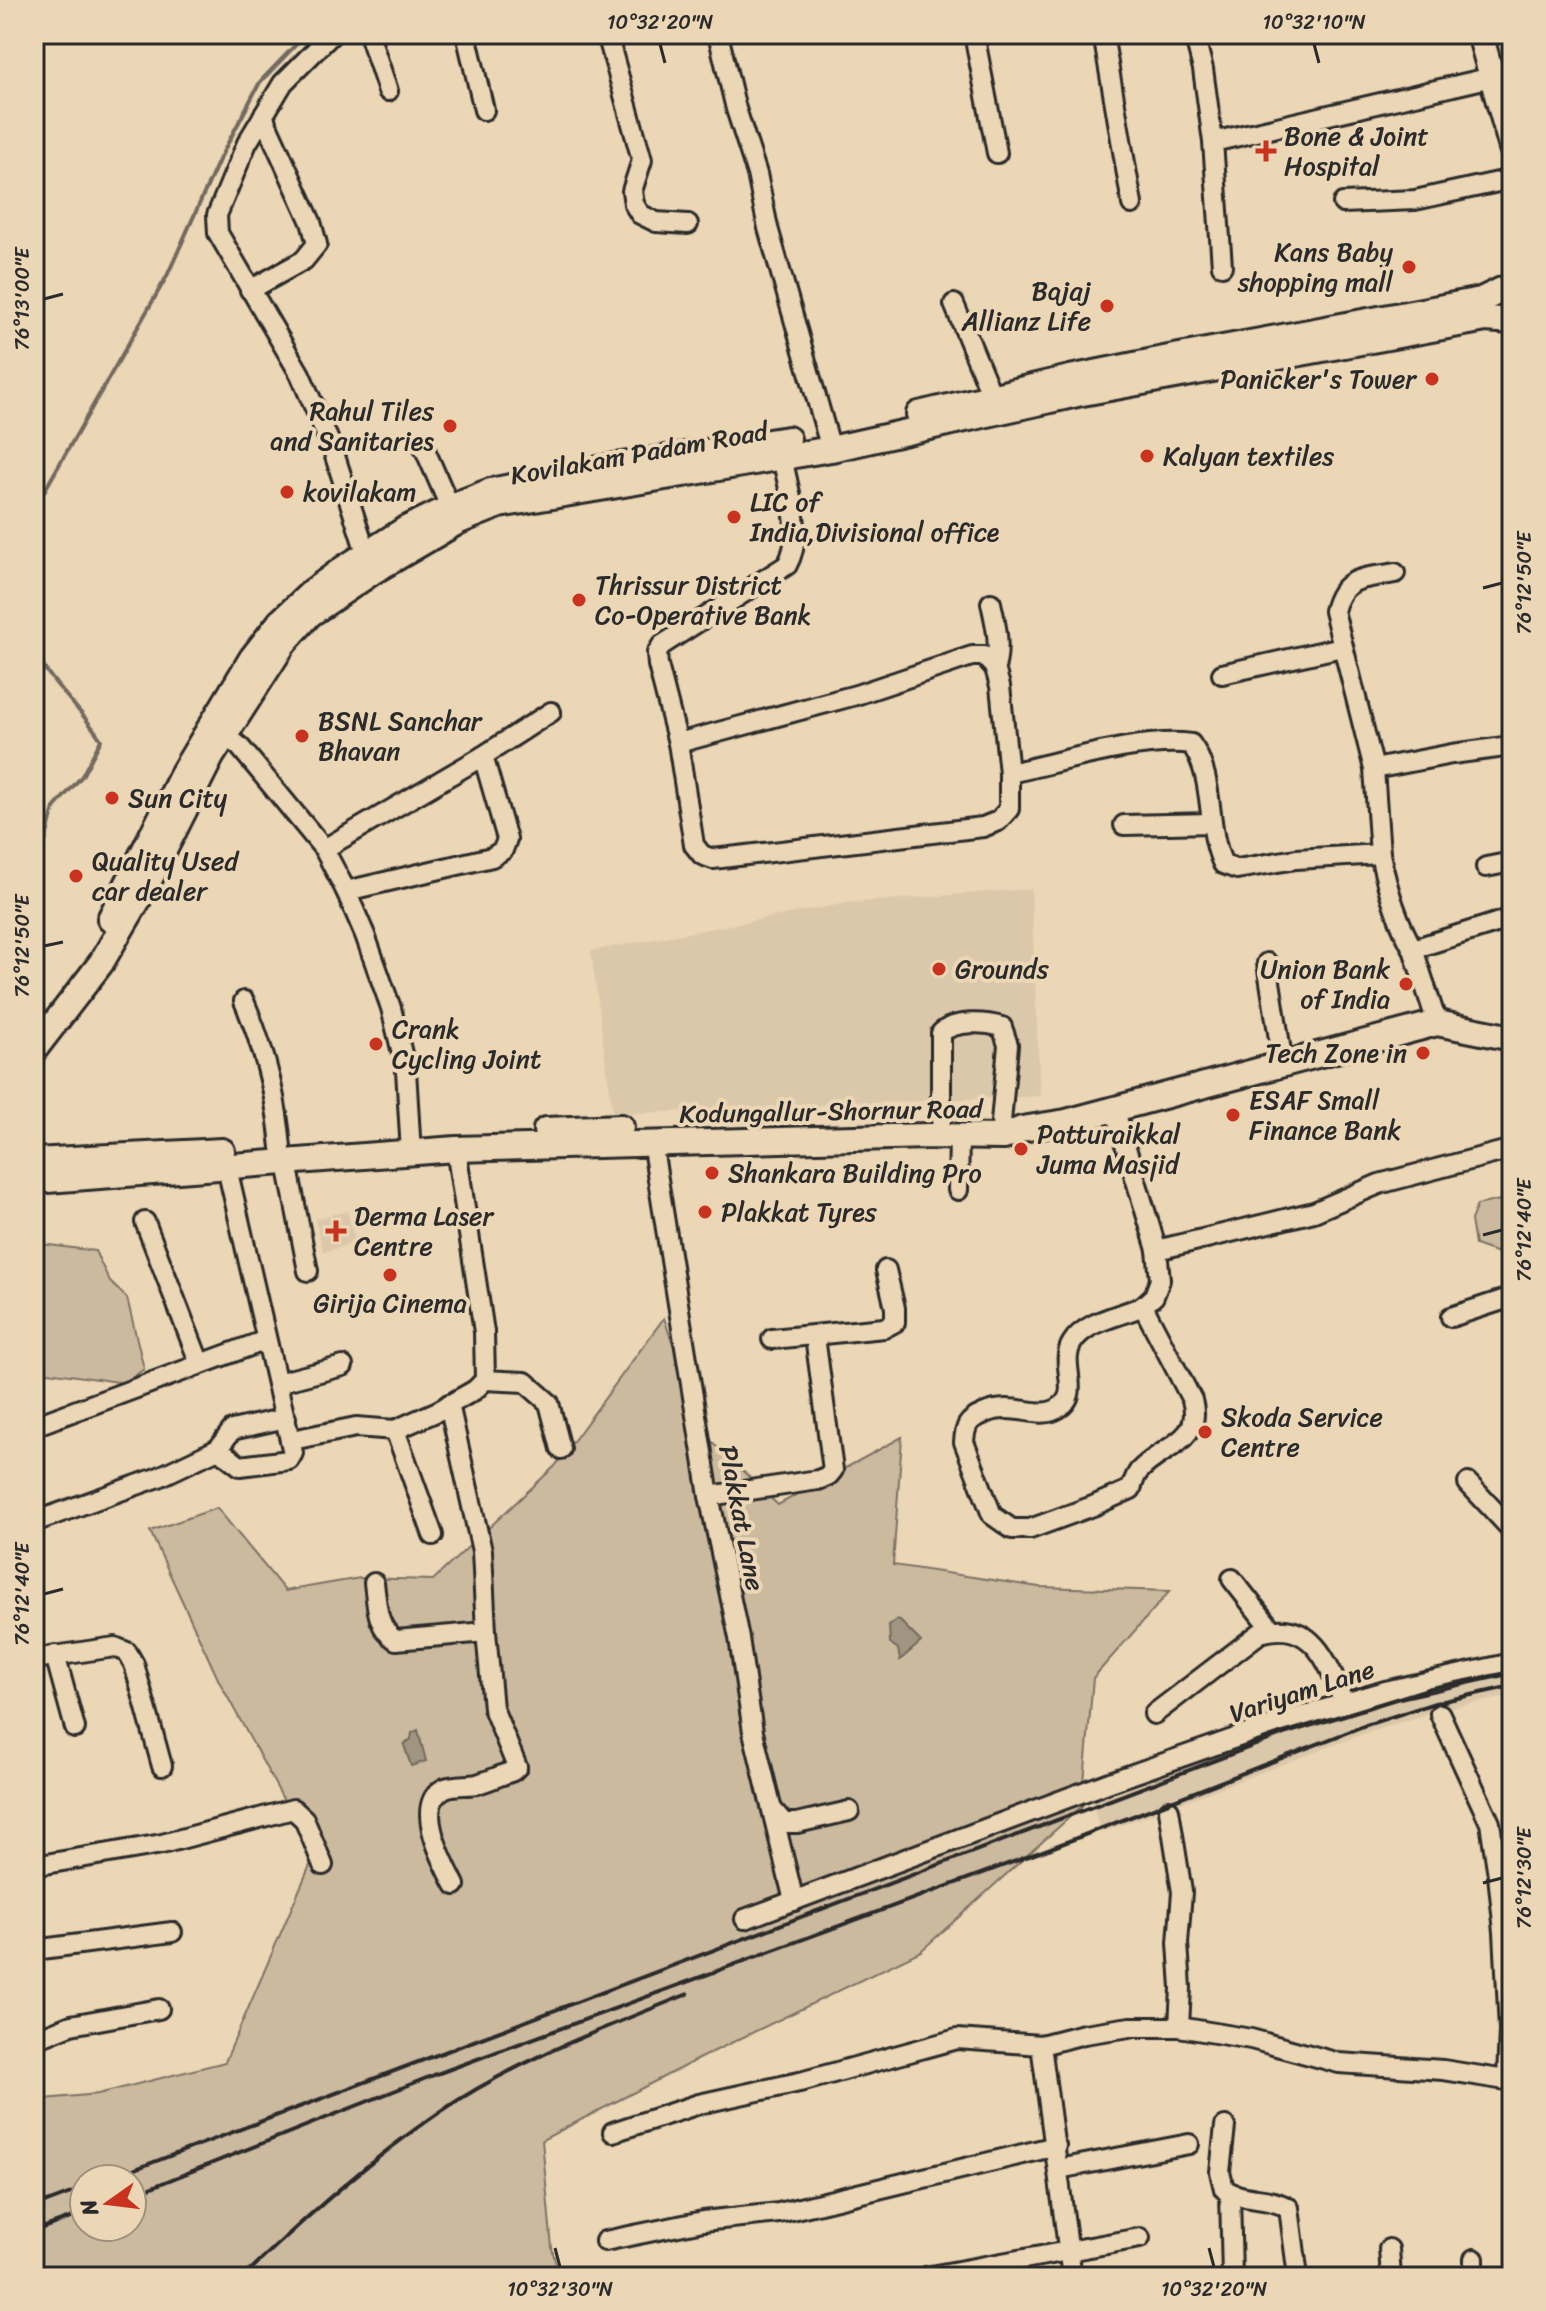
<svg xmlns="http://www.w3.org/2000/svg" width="1546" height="2311" viewBox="0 0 1546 2311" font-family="Sriracha,sans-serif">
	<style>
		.built { fill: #dbc8aa }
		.green { fill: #ccba9f; stroke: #7c7265; stroke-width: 2; fill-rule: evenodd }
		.water { fill: #a19581; stroke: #726b5f; stroke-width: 2 }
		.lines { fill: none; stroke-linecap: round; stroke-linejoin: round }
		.stream { stroke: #726b5f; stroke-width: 4 }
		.minor-casing { stroke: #2b2b2b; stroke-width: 24 }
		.major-casing { stroke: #2b2b2b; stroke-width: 30 }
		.minor { stroke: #ebd6b5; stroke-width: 18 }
		.major { stroke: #ebd6b5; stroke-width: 24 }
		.rail { stroke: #2b2b2b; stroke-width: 4 }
		.ticks { fill: none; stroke: #2b2b2b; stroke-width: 3 }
		.poi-dot { fill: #c8321e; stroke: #ebd6b5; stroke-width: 3 }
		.labels { text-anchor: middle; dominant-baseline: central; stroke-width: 8; stroke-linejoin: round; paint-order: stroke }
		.poi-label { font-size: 26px; fill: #2b2b2b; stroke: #ebd6b5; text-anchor: start }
		.street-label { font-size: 26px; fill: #2b2b2b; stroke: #ebd6b5 }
		.neatline { fill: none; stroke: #2b2b2b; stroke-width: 3 }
		.ticks-label { font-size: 20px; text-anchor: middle; fill: #2b2b2b }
	</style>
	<rect width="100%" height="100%" fill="#ebd6b5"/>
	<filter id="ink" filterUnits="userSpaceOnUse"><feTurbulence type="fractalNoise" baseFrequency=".0125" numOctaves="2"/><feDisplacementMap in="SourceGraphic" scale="16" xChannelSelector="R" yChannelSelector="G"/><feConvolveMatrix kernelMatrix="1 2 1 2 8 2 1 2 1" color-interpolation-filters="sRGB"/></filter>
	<g filter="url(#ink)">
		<g class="built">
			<polygon points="1031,889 1040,1096 613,1114 591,951 847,903"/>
			<polygon points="347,1211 356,1243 323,1252 315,1219"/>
			<polygon points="1512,1658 1512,1696 1443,1709 1363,1734 1101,1833 1090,1795 1091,1785 1326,1697 1374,1684"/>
		</g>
		<g class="green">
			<polygon points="1504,1199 1512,1200 1510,1257 1475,1245 1471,1220 1477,1205"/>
			<polygon points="34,1243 95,1251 110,1282 127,1298 144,1369 125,1383 34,1370"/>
			<path d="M664 1318 704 1434 778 1505 902 1437 893 1565 1039 1587 1170 1591 1093 1678 1082 1806 921 1951 698 2059 542 2140 552 2248 559 2277H34V2100L98 2094 225 2062 314 1856 219 1681 150 1531 217 1508 285 1591 360 1578 433 1580 555 1466ZM84 2179H132V2227H84Z"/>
		</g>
		<g class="water">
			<polygon points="898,1619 921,1642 900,1660 898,1649 890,1643 889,1626"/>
			<polygon points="418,1730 426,1761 411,1766 404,1745 411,1739 412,1733"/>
		</g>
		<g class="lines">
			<g class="stream">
				<polyline points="34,509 167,276 219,160 260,82 306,34"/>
				<path d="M34 648C45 679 83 710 101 740L82 776 54 808 41 857 34 869"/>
			</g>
			<defs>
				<g id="minor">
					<polyline points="332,34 283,83 247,143 217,215 218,233 300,374 333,450 370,565"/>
					<polyline points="369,34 388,91"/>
					<polyline points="466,34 484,110"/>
					<polyline points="607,34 642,160 632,191 634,204 640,214 656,222 688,224"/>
					<polyline points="718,34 736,109 757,174 768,228 831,449"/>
					<polyline points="974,34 997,153"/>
					<polyline points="1103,34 1132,204"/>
					<polyline points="1194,34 1203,69 1213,142"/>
					<polyline points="1343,203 1415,200 1512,179"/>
					<polyline points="1222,266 1213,142 1492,77"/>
					<polyline points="250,290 304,260 317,244 311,222 263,116"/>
					<polyline points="954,304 992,396"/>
					<polyline points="422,443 450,507"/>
					<path d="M782 456C788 491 805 533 787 565L662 645 657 653 658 665 678 743 856 695 972 656H984L995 668 1000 686 1009 773C1058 763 1142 737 1191 744 1216 778 1205 826 1223 864L1237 869 1296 859 1380 854C1387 888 1396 919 1413 949"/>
					<path d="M991 603C996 625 1001 646 995 668"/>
					<polyline points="1222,674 1342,647"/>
					<polyline points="217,728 240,747 324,849 346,891 365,935 391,1008 406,1070 411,1153"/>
					<polyline points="678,743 694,845 702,855 713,859 983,827 998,821 1009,809 1009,773"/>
					<polyline points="483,756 551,712"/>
					<polyline points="1374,769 1452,754 1512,746"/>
					<polyline points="1124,825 1212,823"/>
					<polyline points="324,849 483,756 507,839 503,850 492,857 346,891"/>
					<path d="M1380 854 1374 769 1334 611C1343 575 1364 579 1395 573"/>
					<polyline points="1486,867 1512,862"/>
					<polyline points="1267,963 1283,1064"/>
					<path d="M244 1001C264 1048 277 1097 281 1148"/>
					<polyline points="1437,1023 1413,949 1512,918"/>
					<path d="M1114 1108 1157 1250 1160 1280 1154 1296 1143 1306 1192 1400C1204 1442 1161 1446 1139 1471 1135 1476 1133 1483 1131 1489L1093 1506 1030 1529H1012L992 1515 964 1442C965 1426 968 1420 983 1414 1012 1401 1036 1419 1055 1410 1085 1396 1058 1365 1072 1343 1085 1321 1121 1316 1143 1306"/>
					<path d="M941 1121V1033C955 1020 985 1022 1002 1027L1008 1045 1001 1122"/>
					<polyline points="652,1142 709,1496 739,1638 753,1732 794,1901"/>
					<polyline points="287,1163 308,1271"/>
					<polyline points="958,1190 959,1136"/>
					<polyline points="145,1222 200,1364"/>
					<polyline points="1157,1250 1314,1212 1379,1184 1512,1149"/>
					<polyline points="1451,1317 1512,1297"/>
					<polyline points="772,1339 884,1328 895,1322 895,1308 886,1270"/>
					<polyline points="485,1380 525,1382 549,1403 561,1449"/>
					<polyline points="277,1383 343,1366"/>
					<path d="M449 1404 482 1551 486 1632 493 1708 517 1767 513 1771C501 1775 489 1781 477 1784 467 1786 455 1784 445 1788 411 1804 444 1863 455 1885"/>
					<polyline points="34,1426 266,1340"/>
					<polyline points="395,1430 433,1535"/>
					<polyline points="292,1440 356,1427 395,1430 438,1411 475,1390 485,1380 484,1332 456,1149"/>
					<polyline points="218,1449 240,1466 289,1460 293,1453 227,1168"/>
					<polyline points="1468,1483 1512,1530"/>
					<polyline points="709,1496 818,1480 828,1476 833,1470 815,1337"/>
					<polyline points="34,1522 159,1477 218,1449 232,1430 286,1418"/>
					<polyline points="1232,1579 1272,1630"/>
					<path d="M374 1583C377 1603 376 1628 396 1640L486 1632"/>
					<polyline points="55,1655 75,1728"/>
					<polyline points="34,1659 115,1647 127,1652 134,1664 162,1766"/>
					<path d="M1154 1714 1260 1633C1313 1617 1329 1664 1344 1703"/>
					<polyline points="1440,1714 1490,1823 1498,1875"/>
					<polyline points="772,1809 784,1823 797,1823 849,1811"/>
					<polyline points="1169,1810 1182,1892 1178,1943 1181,1988 1179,2027"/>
					<polyline points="34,1866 162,1844 293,1809 304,1819 323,1865"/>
					<polyline points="745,1919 1110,1782 1281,1722 1385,1691 1512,1663"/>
					<polyline points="34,1950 172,1932"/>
					<polyline points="34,2040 71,2025 159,2009"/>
					<polyline points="1041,2045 1072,2277"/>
					<polyline points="1507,2079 1509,2030 1504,1932 1498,1875 1512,1869"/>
					<path d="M1225 2126 1220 2172 1224 2189C1244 2202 1268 2196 1289 2208L1298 2277"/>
					<polyline points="613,2132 699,2104 804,2081 957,2039 1041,2045 1084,2034 1130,2027 1179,2027 1251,2039 1339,2063 1443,2070 1512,2081"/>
					<polyline points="1059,2169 1189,2144"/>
					<polyline points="1230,2193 1232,2277"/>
					<polyline points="605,2241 703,2221 779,2213 1056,2146"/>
					<polyline points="1389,2249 1391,2277"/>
					<polyline points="925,2277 1140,2238"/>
					<polyline points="1474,2277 1474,2259"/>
				</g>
				<g id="major">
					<polyline points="1480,34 1512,148"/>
					<polyline points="919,414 1070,378 1169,358 1481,300 1512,285"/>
					<polyline points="110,919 184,771 252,658 280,622 313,591 343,569 406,529 455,505 491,491 609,467 788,439"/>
					<polyline points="34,1050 101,963 145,888 211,757 284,643 310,614 372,572 459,521 499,505 831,449 1077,394 1486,319 1512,321"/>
					<polyline points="546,1130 621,1127"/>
					<polyline points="34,1161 222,1151"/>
					<polyline points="34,1181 456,1149 928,1136 1004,1137 1022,1129 1066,1122 1437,1023 1512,1038"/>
				</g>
			</defs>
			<use href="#minor" class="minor-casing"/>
			<use href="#major" class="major-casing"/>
			<use href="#minor" class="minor"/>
			<use href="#major" class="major"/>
			<g class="rail">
				<polyline points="109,2179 1287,1733 1431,1688 1512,1672"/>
				<polyline points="132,2195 434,2075 1051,1848 1366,1725 1435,1703 1512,1686"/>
				<polyline points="34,2207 84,2188"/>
				<polyline points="34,2231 84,2213"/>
				<path d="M243 2277C305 2218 369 2160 440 2112 515 2061 604 2028 688 1994"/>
			</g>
		</g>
	</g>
	<path class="ticks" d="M660 44 665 63M1314 44 1319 63M44 299 63 294M1483 588 1502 583M44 946 63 942M1483 1235 1502 1230M44 1594 63 1589M1483 1883 1502 1878M555 2248 560 2267M1209 2248 1214 2267"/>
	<g class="poi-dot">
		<path d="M1262 139h8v8h8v8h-8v8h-8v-8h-8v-8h8z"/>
		<circle cx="1409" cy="267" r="8"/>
		<circle cx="1107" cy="306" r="8"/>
		<circle cx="1432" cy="379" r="8"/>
		<circle cx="450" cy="426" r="8"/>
		<circle cx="1147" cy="456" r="8"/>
		<circle cx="287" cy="492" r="8"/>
		<circle cx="734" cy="517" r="8"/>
		<circle cx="579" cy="600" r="8"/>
		<circle cx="302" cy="736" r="8"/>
		<circle cx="112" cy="798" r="8"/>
		<circle cx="76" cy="876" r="8"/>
		<circle cx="939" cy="969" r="8"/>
		<circle cx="1406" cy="984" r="8"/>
		<circle cx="376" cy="1044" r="8"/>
		<circle cx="1423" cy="1053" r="8"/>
		<circle cx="1233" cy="1115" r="8"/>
		<circle cx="1021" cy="1149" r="8"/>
		<circle cx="712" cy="1173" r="8"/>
		<circle cx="705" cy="1212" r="8"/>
		<path d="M332 1219h8v8h8v8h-8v8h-8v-8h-8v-8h8z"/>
		<circle cx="390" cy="1275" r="8"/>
		<circle cx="1205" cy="1432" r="8"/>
	</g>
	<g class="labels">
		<g class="poi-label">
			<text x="1284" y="136">Bone &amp; Joint<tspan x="1284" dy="30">Hospital</tspan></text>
			<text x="1393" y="252" text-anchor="end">Kans Baby<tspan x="1393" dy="30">shopping mall</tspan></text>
			<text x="1091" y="291" text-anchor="end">Bajaj<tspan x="1091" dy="30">Allianz Life</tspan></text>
			<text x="1416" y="379" text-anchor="end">Panicker's Tower</text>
			<text x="434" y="411" text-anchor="end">Rahul Tiles<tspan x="434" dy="30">and Sanitaries</tspan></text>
			<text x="1163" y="456">Kalyan textiles</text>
			<text x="303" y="492">kovilakam</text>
			<text x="750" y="502">LIC of<tspan x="750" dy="30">India,Divisional office</tspan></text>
			<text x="595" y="585">Thrissur District<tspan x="595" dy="30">Co-Operative Bank</tspan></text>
			<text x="318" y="721">BSNL Sanchar<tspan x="318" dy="30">Bhavan</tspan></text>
			<text x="128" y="798">Sun City</text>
			<text x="92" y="861">Quality Used<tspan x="92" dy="30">car dealer</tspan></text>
			<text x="955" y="969">Grounds</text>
			<text x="1390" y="969" text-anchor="end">Union Bank<tspan x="1390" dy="30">of India</tspan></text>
			<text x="392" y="1029">Crank<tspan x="392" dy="30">Cycling Joint</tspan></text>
			<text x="1407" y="1053" text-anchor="end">Tech Zone in</text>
			<text x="1249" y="1100">ESAF Small<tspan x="1249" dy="30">Finance Bank</tspan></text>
			<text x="1037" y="1134">Patturaikkal<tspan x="1037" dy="30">Juma Masjid</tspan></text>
			<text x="728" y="1173">Shankara Building Pro</text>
			<text x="721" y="1212">Plakkat Tyres</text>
			<text x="354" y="1216">Derma Laser<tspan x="354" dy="30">Centre</tspan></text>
			<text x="390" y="1303" text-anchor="middle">Girija Cinema</text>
			<text x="1221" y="1417">Skoda Service<tspan x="1221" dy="30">Centre</tspan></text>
		</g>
		<g class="street-label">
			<text transform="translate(639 453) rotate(-10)">Kovilakam Padam Road</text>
			<text transform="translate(831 1111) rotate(-1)">Kodungallur-Shornur Road</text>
			<text transform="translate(742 1518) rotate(79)">Plakkat Lane</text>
			<text transform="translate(1302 1691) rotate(-18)">Variyam Lane</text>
		</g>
	</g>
	<rect width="1546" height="2311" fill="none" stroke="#ebd6b5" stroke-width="88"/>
	<g transform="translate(108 2203) rotate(256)"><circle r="38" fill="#ebd6b5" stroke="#9e927e" stroke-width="2"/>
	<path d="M0-6L14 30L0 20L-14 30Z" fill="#c8321e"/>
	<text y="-12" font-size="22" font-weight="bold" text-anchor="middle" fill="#2b2b2b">N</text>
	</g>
	<rect x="44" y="44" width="1458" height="2223" class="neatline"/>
	<g class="ticks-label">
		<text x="660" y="29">10°32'20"N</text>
		<text x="1314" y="29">10°32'10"N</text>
		<text transform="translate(22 299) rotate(-90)" y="7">76°13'00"E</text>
		<text transform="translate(1524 583) rotate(-90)" y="7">76°12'50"E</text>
		<text transform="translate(22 946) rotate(-90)" y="7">76°12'50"E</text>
		<text transform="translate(1524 1230) rotate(-90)" y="7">76°12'40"E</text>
		<text transform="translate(22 1594) rotate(-90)" y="7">76°12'40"E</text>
		<text transform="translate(1524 1878) rotate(-90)" y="7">76°12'30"E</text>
		<text x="560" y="2296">10°32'30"N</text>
		<text x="1214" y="2296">10°32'20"N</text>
	</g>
</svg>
